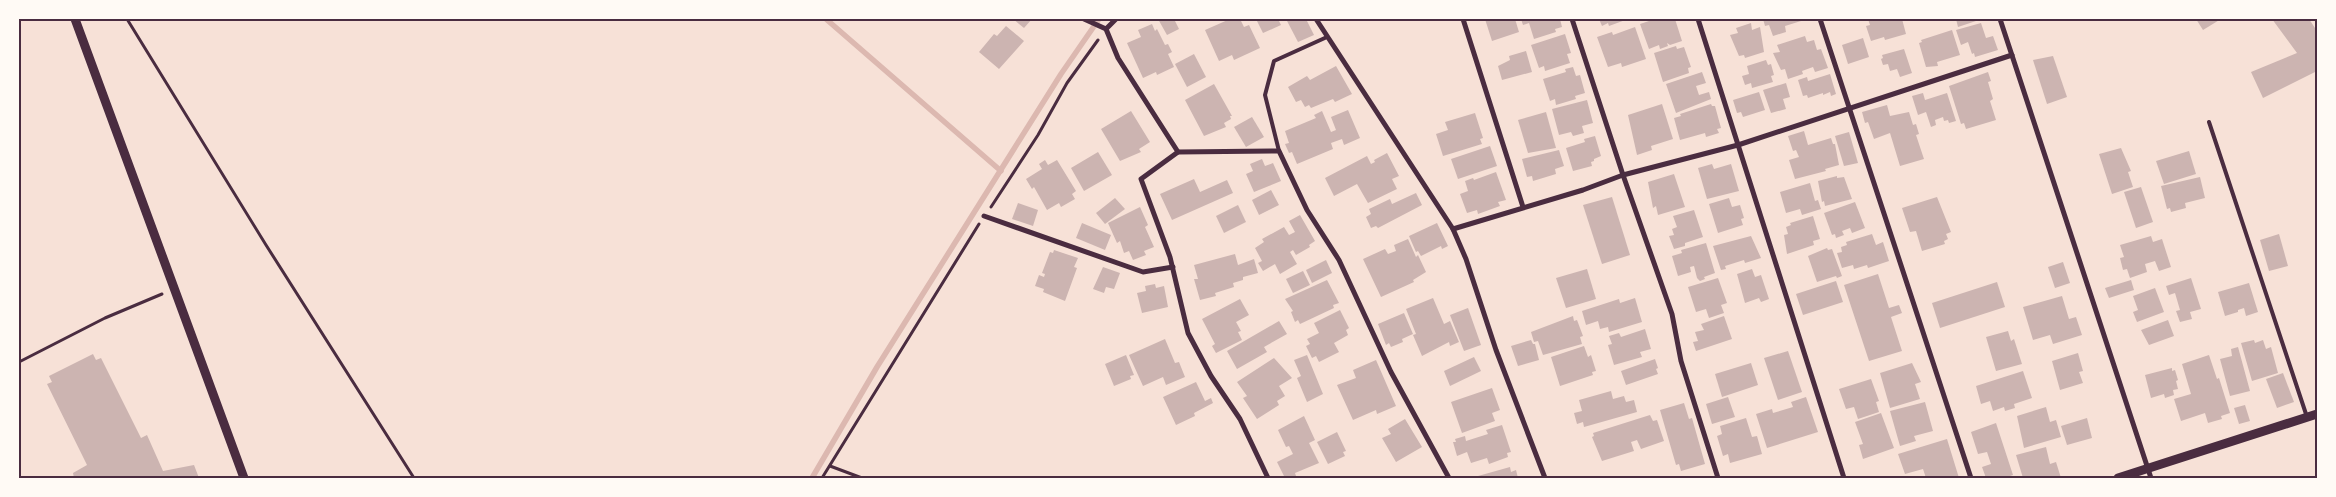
<svg xmlns="http://www.w3.org/2000/svg" width="2336" height="497" viewBox="0 0 2336 497" font-family="'Source Sans 3',sans-serif">
	<style>
		.lines { fill: none; stroke-linecap: round; stroke-linejoin: round }
		.stream { stroke: #dcb8b0; stroke-width: 5.5 }
		.building { fill: #ccb4b1 }
		.path { stroke: #4a2c40; stroke-width: 3 }
		.service { stroke: #4a2c40; stroke-width: 4 }
		.minor { stroke: #4a2c40; stroke-width: 5 }
		.tertiary { stroke: #4a2c40; stroke-width: 9 }
		.neatline { fill: none; stroke: #4a2c40; stroke-width: 2 }
	</style>
	<rect width="100%" height="100%" fill="#f7e1d7"/>
	<g class="lines">
		<g class="stream">
			<polyline points="826,19 1001,171"/>
			<polyline points="812,478 877,367 1061,74 1099,19"/>
		</g>
	</g>
	<g class="building">
		<polygon points="1013,19 1032,19 1024,28"/>
		<polygon points="1158,19 1180,19 1175,21 1179,29 1167,35"/>
		<polygon points="1230,19 1240,19 1244,27 1249,25 1260,48 1234,60 1232,55 1219,61 1205,30"/>
		<polygon points="1256,19 1278,19 1281,25 1263,33"/>
		<polygon points="1286,19 1306,19 1314,35 1298,42"/>
		<polygon points="1485,19 1515,19 1519,32 1492,41"/>
		<polygon points="1521,19 1560,19 1562,27 1555,29 1556,32 1534,39 1529,23 1523,25"/>
		<polygon points="1599,19 1628,19 1609,26 1608,23 1602,26"/>
		<polygon points="1655,19 1675,19 1682,41 1670,45 1667,43 1668,46 1660,49 1659,45 1649,49 1640,24"/>
		<polygon points="1763,19 1800,19 1801,21 1785,26 1786,32 1773,36 1769,25 1765,26"/>
		<polygon points="1868,19 1902,19 1906,34 1885,40 1884,37 1871,41 1866,26 1870,25"/>
		<polygon points="1956,19 1979,19 1979,20 1958,27"/>
		<polygon points="2196,19 2221,19 2203,30"/>
		<polygon points="2272,19 2309,19 2317,31 2317,71 2263,98 2251,72 2297,53"/>
		<polygon points="1751,23 1752,30 1760,27 1764,52 1745,58 1744,55 1739,56 1730,35 1738,33 1736,28"/>
		<polygon points="1981,23 1986,38 1993,36 1998,50 1975,57 1974,53 1972,54 1968,42 1961,45 1956,30"/>
		<polygon points="1152,24 1155,31 1157,29 1165,45 1168,44 1172,52 1168,54 1174,67 1157,75 1156,72 1143,78 1127,43 1141,37 1138,30"/>
		<polygon points="1006,26 1024,41 999,69 979,52 994,34 997,36"/>
		<polygon points="1635,27 1646,59 1622,67 1621,63 1608,67 1597,37 1612,32 1613,35"/>
		<polygon points="1952,30 1960,55 1937,62 1938,66 1926,67 1919,43 1922,42 1921,40"/>
		<polygon points="1565,34 1571,53 1567,54 1570,63 1545,71 1544,66 1539,68 1531,45"/>
		<polygon points="1805,36 1807,42 1814,40 1817,50 1821,49 1828,68 1815,72 1813,67 1802,71 1803,74 1788,79 1785,69 1781,70 1773,53 1780,52 1777,45"/>
		<polygon points="1863,38 1869,57 1848,64 1842,45"/>
		<polygon points="1676,46 1677,49 1684,47 1691,67 1688,68 1689,73 1663,82 1654,53"/>
		<polygon points="1904,49 1912,73 1900,77 1897,69 1890,71 1888,64 1883,65 1881,59 1883,58 1882,55"/>
		<polygon points="1526,51 1532,72 1502,80 1498,66 1510,60 1509,56"/>
		<polygon points="1194,54 1206,77 1187,87 1175,64"/>
		<polygon points="2053,56 2067,97 2047,104 2033,60"/>
		<polygon points="1766,60 1768,65 1771,64 1774,75 1771,76 1773,82 1752,88 1751,83 1745,85 1742,76 1749,74 1747,66"/>
		<polygon points="1336,66 1352,94 1335,102 1333,99 1311,108 1309,105 1305,107 1301,100 1296,102 1288,87 1307,76 1310,80"/>
		<polygon points="1573,67 1576,76 1580,75 1585,93 1575,96 1576,99 1556,105 1555,99 1550,101 1543,79 1566,72 1565,69"/>
		<polygon points="1702,72 1706,83 1696,86 1699,95 1709,92 1711,99 1676,113 1666,84"/>
		<polygon points="1988,72 1991,81 1988,82 1993,99 1990,101 1996,120 1966,129 1964,123 1961,124 1949,86"/>
		<polygon points="1830,74 1836,94 1831,96 1830,92 1823,95 1823,93 1808,98 1807,95 1803,96 1798,80 1807,77 1808,81"/>
		<polygon points="1786,83 1790,97 1783,99 1786,109 1771,113 1763,90"/>
		<polygon points="1214,84 1232,116 1230,116 1231,119 1224,123 1226,127 1204,136 1185,100"/>
		<polygon points="1759,92 1765,110 1743,117 1741,112 1737,113 1733,100"/>
		<polygon points="1923,93 1925,100 1947,93 1956,121 1949,123 1948,120 1944,121 1943,117 1935,120 1936,125 1931,127 1926,112 1918,115 1912,96"/>
		<polygon points="1587,100 1593,123 1582,126 1584,133 1573,136 1571,132 1559,135 1552,109"/>
		<polygon points="1662,104 1673,139 1651,146 1652,150 1637,155 1628,115"/>
		<polygon points="1711,104 1712,106 1715,106 1721,128 1717,129 1719,133 1706,137 1705,133 1680,140 1674,118 1681,116 1680,114"/>
		<polygon points="1887,105 1890,116 1909,112 1913,125 1916,124 1919,134 1916,135 1924,159 1900,166 1890,133 1874,139 1868,122 1865,123 1862,112"/>
		<polygon points="1348,110 1360,138 1344,145 1342,139 1331,143 1333,149 1297,164 1292,152 1289,153 1285,144 1289,143 1285,131 1316,118 1314,115 1322,111 1331,132 1336,130 1331,117"/>
		<polygon points="1131,111 1150,142 1139,149 1141,152 1120,161 1101,129"/>
		<polygon points="1546,112 1556,148 1528,153 1518,120"/>
		<polygon points="1475,113 1483,138 1480,139 1482,144 1443,156 1436,134 1448,130 1445,122"/>
		<polygon points="1252,117 1264,137 1246,147 1234,127"/>
		<polygon points="1804,131 1808,145 1831,138 1833,144 1835,144 1839,165 1825,169 1826,171 1795,179 1789,160 1799,157 1796,150 1793,151 1788,136"/>
		<polygon points="1849,132 1858,163 1844,166 1835,136"/>
		<polygon points="1595,136 1601,156 1594,159 1594,161 1591,162 1592,166 1573,171 1566,148 1585,142 1584,139"/>
		<polygon points="1490,146 1497,166 1458,179 1451,159"/>
		<polygon points="2121,148 2131,171 2128,172 2133,187 2112,194 2099,154"/>
		<polygon points="1559,150 1564,166 1555,169 1556,174 1533,181 1532,176 1527,177 1522,159"/>
		<polygon points="2189,151 2196,174 2164,184 2156,161"/>
		<polygon points="1098,152 1112,175 1084,191 1071,168"/>
		<polygon points="1387,153 1399,176 1392,179 1397,189 1368,203 1357,184 1334,196 1325,178 1367,156 1371,164 1375,162 1374,160"/>
		<polygon points="1262,159 1265,166 1273,163 1281,181 1254,192 1246,174 1253,171 1250,164"/>
		<polygon points="1045,160 1048,165 1057,160 1076,191 1072,194 1075,199 1061,207 1059,203 1047,210 1034,187 1032,189 1026,179 1042,169 1039,164"/>
		<polygon points="1712,164 1714,169 1731,164 1739,191 1707,199 1698,168"/>
		<polygon points="1496,172 1506,200 1498,202 1500,206 1478,214 1477,210 1467,213 1460,194 1468,191 1465,181 1473,178 1474,180"/>
		<polygon points="1674,174 1685,207 1658,215 1656,206 1653,208 1648,182"/>
		<polygon points="1837,176 1837,178 1844,177 1852,199 1825,206 1824,201 1822,202 1818,181"/>
		<polygon points="2200,177 2205,198 2185,203 2186,208 2171,212 2170,208 2167,209 2161,186"/>
		<polygon points="1194,179 1200,192 1227,180 1233,193 1172,220 1160,194"/>
		<polygon points="1810,183 1815,201 1818,200 1821,209 1802,215 1800,209 1786,213 1780,192"/>
		<polygon points="2141,187 2153,222 2136,228 2124,192"/>
		<polygon points="1271,190 1279,205 1259,215 1252,200"/>
		<polygon points="1416,193 1422,205 1378,228 1376,226 1371,228 1366,217 1371,214 1369,209 1390,199 1392,204"/>
		<polygon points="1612,197 1630,255 1602,264 1583,205"/>
		<polygon points="1937,197 1951,232 1946,234 1948,239 1944,241 1945,244 1922,251 1916,231 1910,232 1902,208"/>
		<polygon points="1115,198 1125,209 1105,224 1096,213"/>
		<polygon points="1729,198 1732,207 1740,205 1744,218 1741,219 1743,225 1718,233 1709,204"/>
		<polygon points="1855,202 1865,228 1852,233 1850,228 1842,231 1844,235 1836,238 1835,234 1832,235 1824,213"/>
		<polygon points="1018,203 1038,210 1033,226 1012,219"/>
		<polygon points="1238,205 1246,222 1224,233 1216,216"/>
		<polygon points="1140,207 1148,225 1145,227 1154,247 1144,251 1146,255 1133,260 1129,251 1124,253 1120,241 1117,243 1108,223"/>
		<polygon points="1694,210 1703,237 1685,243 1685,246 1674,249 1669,236 1674,235 1672,229 1677,227 1673,216"/>
		<polygon points="1300,215 1315,241 1309,245 1310,247 1296,255 1293,250 1290,252 1297,264 1280,274 1275,264 1263,271 1258,263 1262,261 1255,248 1264,242 1262,239 1284,227 1289,235 1295,232 1289,221"/>
		<polygon points="1813,216 1820,239 1813,241 1814,245 1787,254 1784,235 1788,234 1786,227 1791,225 1790,223"/>
		<polygon points="1082,223 1111,235 1105,250 1076,238"/>
		<polygon points="1437,223 1448,246 1442,249 1441,246 1421,256 1418,251 1416,252 1409,236"/>
		<polygon points="1872,234 1876,245 1883,242 1889,261 1868,268 1867,265 1854,269 1853,265 1842,268 1837,253 1842,252 1841,247 1847,245 1846,242"/>
		<polygon points="2279,234 2288,266 2269,271 2260,240"/>
		<polygon points="1751,236 1761,258 1745,263 1744,260 1725,266 1726,269 1721,270 1713,246"/>
		<polygon points="2151,236 2153,242 2162,239 2171,267 2159,271 2155,261 2145,264 2147,272 2130,278 2127,269 2123,270 2120,258 2124,257 2120,245"/>
		<polygon points="1408,239 1416,257 1418,255 1426,272 1413,280 1414,282 1381,297 1363,259 1385,249 1388,254 1396,251 1394,245"/>
		<polygon points="1706,243 1715,273 1704,277 1705,279 1700,281 1697,278 1694,266 1690,267 1691,272 1678,276 1672,256 1682,253 1681,250"/>
		<polygon points="1827,248 1828,250 1832,249 1842,276 1837,278 1836,276 1817,282 1808,256"/>
		<polygon points="1054,250 1078,258 1074,267 1077,268 1065,301 1043,292 1044,289 1035,286 1039,275 1044,277 1045,274 1042,273 1050,252 1053,253"/>
		<polygon points="1235,254 1238,265 1254,259 1258,273 1243,277 1243,280 1233,283 1234,287 1215,293 1216,296 1200,300 1194,279 1198,279 1194,265"/>
		<polygon points="1326,260 1332,273 1312,283 1306,270"/>
		<polygon points="2063,262 2070,283 2055,288 2048,267"/>
		<polygon points="1103,267 1120,273 1114,289 1106,287 1104,293 1093,289"/>
		<polygon points="1587,269 1596,299 1566,308 1556,278"/>
		<polygon points="1752,269 1755,277 1761,275 1769,299 1761,302 1759,298 1745,303 1737,274"/>
		<polygon points="1303,271 1310,285 1293,293 1286,279"/>
		<polygon points="1878,274 1889,308 1899,305 1902,313 1891,317 1902,351 1869,361 1844,285"/>
		<polygon points="1718,278 1727,303 1721,305 1724,313 1709,318 1706,309 1696,312 1688,287"/>
		<polygon points="2191,278 2201,309 2190,312 2192,319 2180,322 2176,311 2180,310 2175,293 2169,295 2166,286"/>
		<polygon points="1327,280 1339,303 1333,305 1334,308 1300,324 1298,320 1295,322 1291,312 1293,311 1285,299"/>
		<polygon points="2131,280 2134,290 2109,298 2105,288"/>
		<polygon points="1836,281 1843,302 1803,315 1796,294"/>
		<polygon points="1997,282 2005,307 1940,328 1932,303"/>
		<polygon points="2249,283 2258,312 2246,316 2244,308 2238,310 2238,312 2225,316 2218,292"/>
		<polygon points="1155,284 1156,288 1164,286 1168,307 1142,313 1137,293 1146,291 1145,286"/>
		<polygon points="2155,288 2164,312 2137,322 2133,312 2138,310 2133,296"/>
		<polygon points="2062,296 2069,319 2076,317 2082,335 2053,344 2050,335 2033,340 2023,307"/>
		<polygon points="1433,298 1444,324 1450,321 1459,342 1450,346 1449,342 1422,356 1413,335 1416,334 1406,309"/>
		<polygon points="1635,298 1642,322 1609,332 1608,327 1600,329 1598,321 1586,325 1582,311 1619,299 1620,303"/>
		<polygon points="1240,299 1249,315 1236,322 1241,331 1238,332 1242,340 1216,353 1212,346 1215,344 1202,319"/>
		<polygon points="1468,308 1481,345 1464,351 1450,315"/>
		<polygon points="1340,310 1349,328 1346,330 1348,335 1334,343 1339,352 1319,362 1316,356 1312,358 1306,346 1310,344 1307,339 1319,333 1314,323"/>
		<polygon points="1404,313 1413,334 1402,339 1403,342 1391,347 1389,343 1386,345 1378,324"/>
		<polygon points="1573,316 1574,321 1577,320 1583,336 1580,337 1582,344 1543,355 1538,341 1534,342 1531,332"/>
		<polygon points="1724,316 1732,339 1696,351 1693,342 1698,341 1695,332 1704,330 1701,324"/>
		<polygon points="2168,320 2174,336 2149,345 2141,330"/>
		<polygon points="1279,321 1287,334 1264,347 1267,352 1237,369 1227,351"/>
		<polygon points="1645,329 1651,349 1640,352 1642,357 1614,365 1608,345 1612,344 1609,336 1619,333 1621,337"/>
		<polygon points="2008,331 2011,341 2014,339 2022,364 1996,371 1986,337"/>
		<polygon points="1165,339 1175,363 1179,362 1185,377 1166,385 1163,377 1143,386 1129,355"/>
		<polygon points="1531,340 1533,344 1535,344 1539,360 1518,366 1511,346"/>
		<polygon points="2254,340 2255,343 2263,340 2266,349 2271,347 2278,373 2252,381 2241,343"/>
		<polygon points="1584,346 1588,357 1591,355 1596,371 1592,372 1593,375 1560,386 1551,357"/>
		<polygon points="2238,347 2250,391 2230,396 2220,359 2232,356 2231,349"/>
		<polygon points="1788,351 1802,392 1778,400 1764,358"/>
		<polygon points="2078,353 2083,371 2079,372 2083,383 2060,390 2052,361"/>
		<polygon points="93,354 96,360 101,358 141,438 147,435 163,471 194,465 199,478 74,478 73,473 87,465 47,384 52,382 49,376"/>
		<polygon points="1126,355 1134,375 1130,376 1131,379 1114,386 1105,364"/>
		<polygon points="1307,355 1323,394 1307,402 1297,378 1301,376 1294,360"/>
		<polygon points="2209,355 2217,379 2219,378 2230,413 2221,416 2222,419 2208,423 2205,413 2181,421 2174,399 2191,394 2182,364"/>
		<polygon points="1474,357 1481,371 1450,386 1444,371"/>
		<polygon points="1274,358 1292,378 1279,386 1285,396 1277,401 1279,405 1257,419 1243,398 1247,396 1237,382"/>
		<polygon points="1655,359 1658,368 1656,369 1658,374 1626,385 1621,371"/>
		<polygon points="1376,360 1396,406 1377,414 1376,410 1353,420 1337,385 1356,378 1353,370"/>
		<polygon points="1751,363 1758,385 1722,397 1715,374"/>
		<polygon points="1912,363 1921,382 1915,384 1920,399 1890,408 1880,373"/>
		<polygon points="2172,368 2172,371 2175,370 2178,380 2176,381 2178,389 2173,390 2174,395 2165,398 2164,394 2151,398 2145,375"/>
		<polygon points="2023,371 2032,398 2014,404 2015,408 2005,411 2004,407 1993,411 1990,401 1981,404 1976,386"/>
		<polygon points="2283,373 2294,402 2277,408 2266,379"/>
		<polygon points="1871,379 1879,401 1876,402 1879,412 1858,419 1854,407 1846,409 1839,389"/>
		<polygon points="1196,382 1205,401 1211,398 1213,403 1194,413 1195,416 1176,425 1163,397"/>
		<polygon points="1492,388 1500,410 1492,413 1495,421 1462,433 1451,402"/>
		<polygon points="1611,391 1613,399 1624,396 1626,402 1634,400 1637,412 1584,427 1583,422 1577,424 1574,413 1582,411 1579,400"/>
		<polygon points="1728,397 1735,417 1712,424 1706,404"/>
		<polygon points="1806,397 1818,432 1767,448 1756,414 1772,409 1773,413 1793,407 1791,402"/>
		<polygon points="1925,402 1933,431 1914,436 1916,441 1900,446 1890,411"/>
		<polygon points="1684,403 1689,419 1692,418 1705,464 1681,471 1679,464 1676,465 1660,410"/>
		<polygon points="2245,405 2250,421 2239,424 2234,408"/>
		<polygon points="2046,407 2050,422 2056,420 2061,437 2024,448 2017,416"/>
		<polygon points="1881,413 1894,448 1863,459 1859,445 1863,444 1855,422"/>
		<polygon points="1650,415 1653,421 1657,420 1664,441 1641,449 1637,440 1631,442 1634,451 1602,461 1592,437 1594,436 1593,433"/>
		<polygon points="1304,416 1315,440 1309,443 1319,463 1295,473 1296,476 1285,478 1277,462 1293,454 1289,446 1286,447 1278,430"/>
		<polygon points="1746,418 1752,437 1757,436 1762,454 1730,463 1728,454 1723,456 1717,436 1722,434 1720,426"/>
		<polygon points="2087,418 2092,438 2067,445 2061,426"/>
		<polygon points="1405,419 1422,447 1396,462 1382,438 1391,434 1388,429"/>
		<polygon points="1996,423 2013,475 2004,478 1986,478 1982,467 1991,464 1987,452 1978,454 1971,432"/>
		<polygon points="1502,425 1511,452 1507,453 1508,457 1489,464 1487,458 1471,463 1467,452 1457,456 1453,442 1456,442 1455,439 1465,436 1466,441 1488,434 1486,430"/>
		<polygon points="1337,432 1346,451 1343,452 1345,456 1328,464 1317,442"/>
		<polygon points="1947,439 1959,478 1926,478 1923,469 1905,474 1898,454"/>
		<polygon points="2046,447 2050,464 2056,462 2061,478 2023,478 2016,455"/>
		<polygon points="1510,467 1511,472 1516,470 1518,478 1479,478 1478,476"/>
	</g>
	<g class="lines">
		<g class="path">
			<polyline points="127,19 266,245 414,478"/>
			<polyline points="991,207 1038,135 1067,83 1098,40"/>
			<polyline points="19,362 105,318 162,294"/>
			<polyline points="830,466 862,478"/>
			<polyline points="822,478 979,224"/>
		</g>
		<g class="service">
			<polyline points="2209,122 2307,417"/>
			<polyline points="1279,151 1265,95 1274,61 1327,37"/>
		</g>
		<g class="minor">
			<polyline points="1084,19 1106,29 1118,58 1178,152"/>
			<polyline points="1316,19 1453,229 1466,259 1496,350 1545,478"/>
			<polyline points="1463,19 1523,207"/>
			<polyline points="1572,19 1623,175 1672,314 1681,361 1718,478"/>
			<polyline points="1698,19 1844,478"/>
			<polyline points="1820,19 1971,478"/>
			<polyline points="2000,19 2151,478"/>
			<polyline points="1106,29 1116,19"/>
			<polyline points="984,216 1143,272 1173,267"/>
			<polyline points="1453,229 1583,190 1623,175 1738,145 2012,55"/>
			<polyline points="1268,478 1240,419 1211,376 1188,333 1170,257 1141,179 1178,152 1279,151 1307,210 1339,260 1391,372 1449,478"/>
		</g>
		<g class="tertiary">
			<polyline points="75,19 244,478"/>
			<polyline points="2118,478 2317,414"/>
		</g>
	</g>
	<rect width="2336" height="497" fill="none" stroke="#fffaf5" stroke-width="40"/>
	<rect x="20" y="20" width="2296" height="457" class="neatline"/>
</svg>
